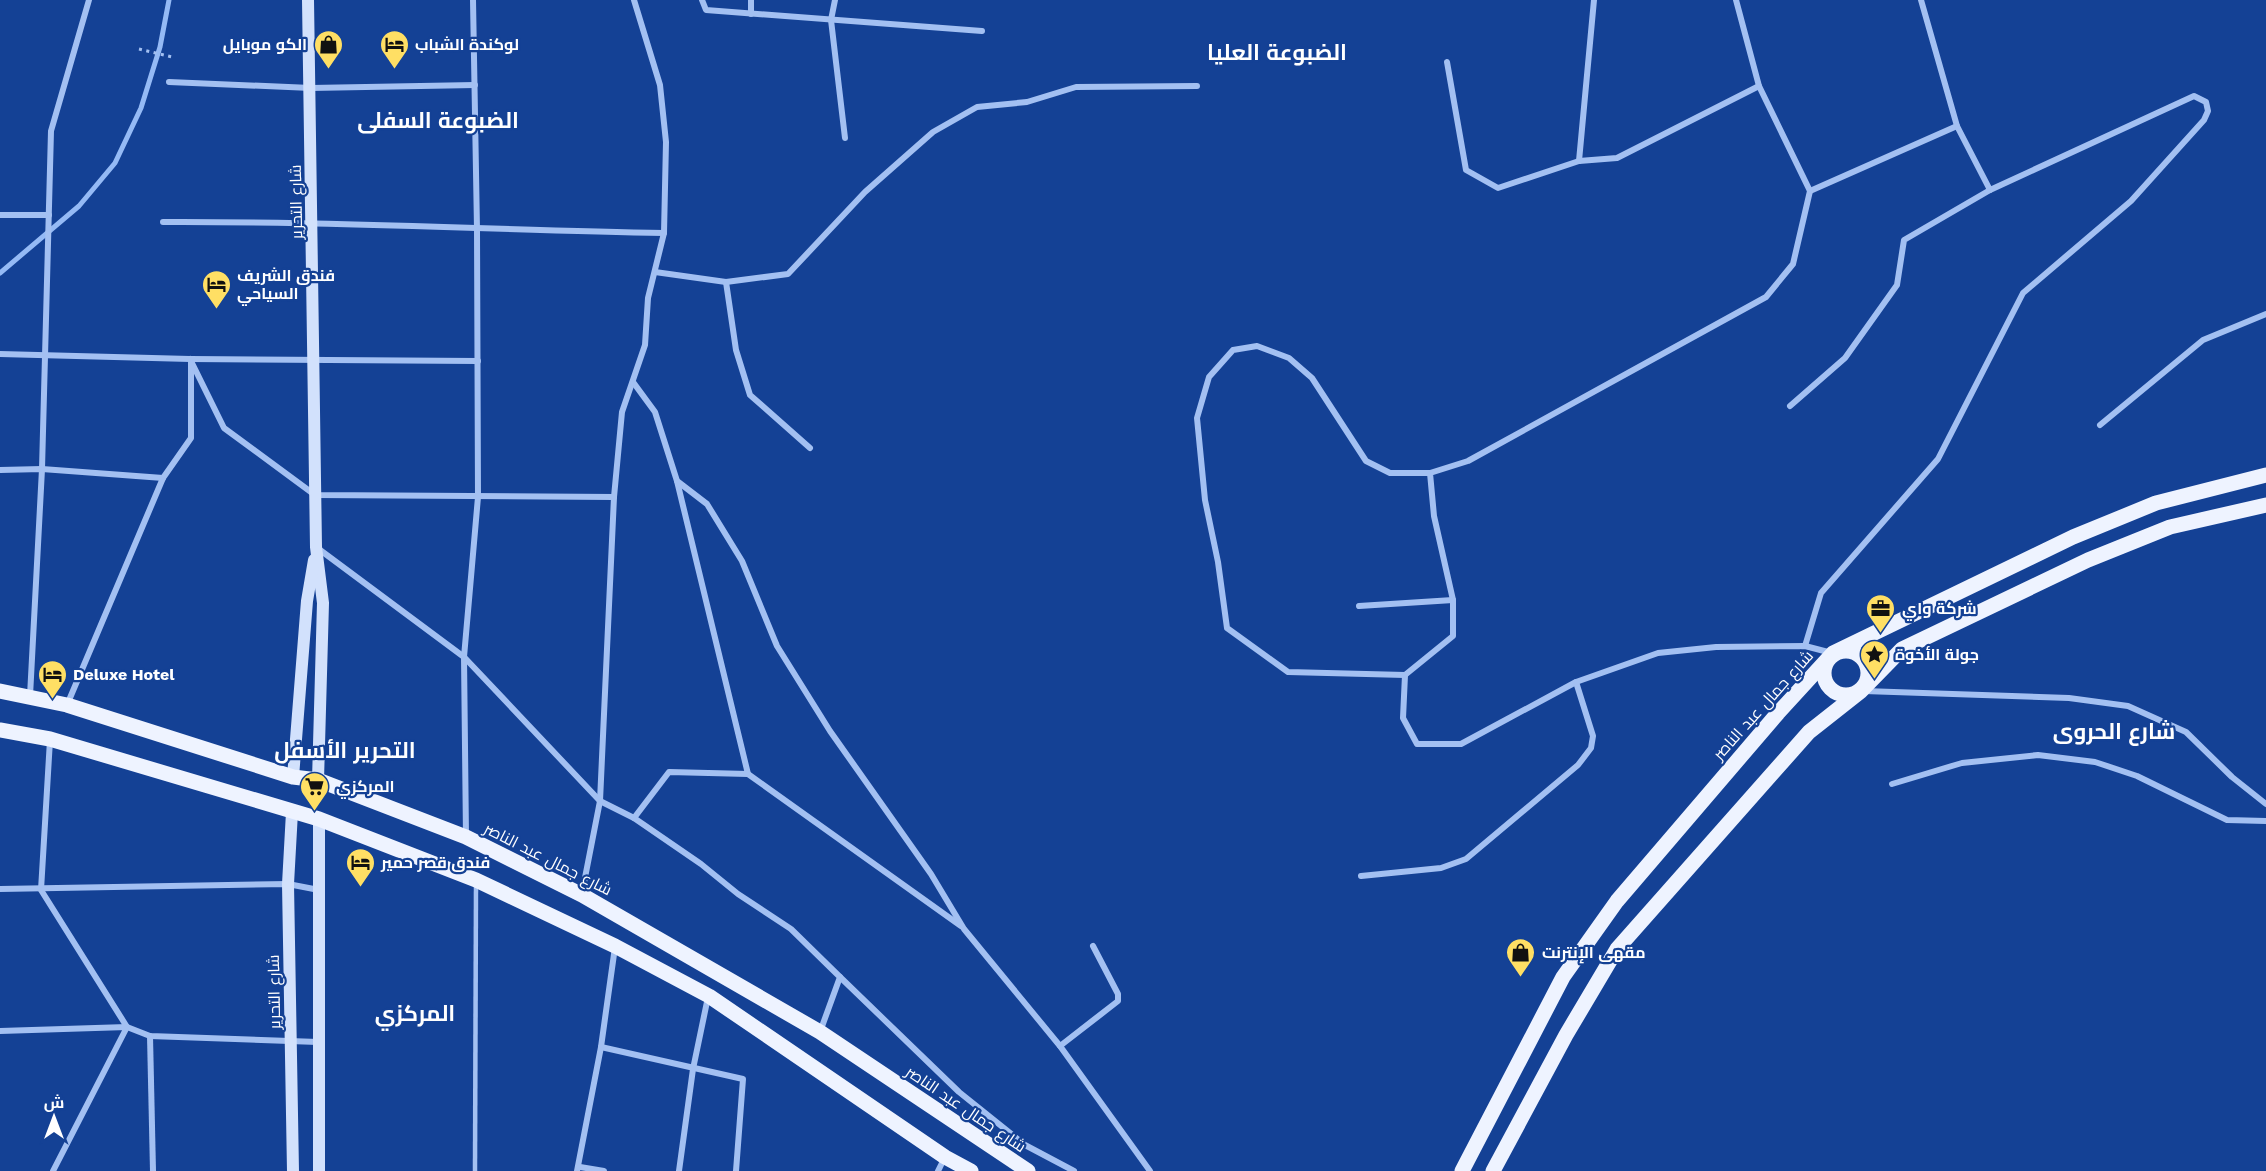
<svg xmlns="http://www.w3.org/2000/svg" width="2266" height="1171" viewBox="0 0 2266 1171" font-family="'Work Sans',Cairo,sans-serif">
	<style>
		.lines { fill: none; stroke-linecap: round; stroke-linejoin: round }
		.stream { stroke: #95baf5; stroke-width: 5 }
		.path { stroke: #a3c0f2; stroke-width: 3; stroke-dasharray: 3 4.5; stroke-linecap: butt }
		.service { stroke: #a3c0f2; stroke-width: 4.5 }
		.minor { stroke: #a3c0f2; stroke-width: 6 }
		.secondary { stroke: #d2e1fc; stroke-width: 12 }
		.primary { stroke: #eef3ff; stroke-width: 15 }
		.labels { text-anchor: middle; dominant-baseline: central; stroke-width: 4.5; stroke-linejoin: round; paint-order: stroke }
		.poi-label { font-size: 16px; font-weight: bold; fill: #fff; stroke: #144195; text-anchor: start }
		.street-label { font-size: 16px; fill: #fff; stroke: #144195 }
		.district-label { font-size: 22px; font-weight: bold; fill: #fff; stroke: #144195 }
	</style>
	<rect width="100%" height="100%" fill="#144195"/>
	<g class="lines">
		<polyline class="stream" points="0,273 79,206 115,163 141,108 160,47 169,0"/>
		<polyline class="path" points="139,49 172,57"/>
		<polyline class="service" points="475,1171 476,883"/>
		<g class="minor">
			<polyline points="702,0 706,10 982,31"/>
			<polyline points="835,0 831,20 845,138"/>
			<polyline points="1921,0 1957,126 1990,190"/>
			<polyline points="751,14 751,0"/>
			<polyline points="1447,62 1466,170 1498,188 1579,161 1617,158 1759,86"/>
			<polyline points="169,82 311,88 475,85"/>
			<polyline points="1579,161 1594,0"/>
			<polyline points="1810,191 1957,126"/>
			<polyline points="0,215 49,215"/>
			<path d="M163 222C330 221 497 230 664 233"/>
			<polyline points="655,272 726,282 788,274 865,192 933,132 977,107 1027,102 1076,87 1197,86"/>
			<polyline points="726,282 736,350 750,395 810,448"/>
			<polyline points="0,354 190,359 478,361"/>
			<polyline points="190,359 224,428 315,495 614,497"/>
			<polyline points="633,382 655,412 677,481 707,504 742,561 777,646 830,731 931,874 964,929 1060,1046 1150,1171"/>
			<polyline points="1790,406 1845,358 1897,285 1904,240 1990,190 2194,96 2206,102 2208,111 2204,120 2131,201 2023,293 1938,459 1821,593 1805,646"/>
			<polyline points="2100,425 2203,340 2266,314"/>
			<polyline points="0,470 42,469 163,478"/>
			<polyline points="1430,473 1434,516 1453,600 1453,636 1405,675 1288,672 1227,628 1218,562 1205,500 1197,418 1209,377 1233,350 1257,346 1289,358 1312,378 1366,461 1390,473 1430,473 1468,461 1766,297 1793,264 1810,191 1759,86 1736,0"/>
			<polyline points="677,481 748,774"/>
			<polyline points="316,547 464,657 600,801 634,818 701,864 738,894 791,929 840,977 820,1032"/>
			<polyline points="1359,606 1453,600"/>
			<polyline points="1405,675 1403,718 1417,744 1461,744 1576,682 1658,653 1716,647 1805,646 1832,653"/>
			<polyline points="1864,691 2069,698 2128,706 2186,732 2232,777 2266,804"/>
			<polyline points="30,696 42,469 51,131 89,0"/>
			<polyline points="67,705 163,478 191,438 191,363"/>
			<polyline points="50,740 41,890 127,1027 53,1171"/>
			<polyline points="1892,784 1962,763 2038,755 2095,762 2137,776 2227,820 2266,821"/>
			<polyline points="634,818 669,772 748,774 961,926"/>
			<polyline points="466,837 464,657 478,497 477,229 473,0"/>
			<polyline points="1361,876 1441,868 1466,859 1578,765 1591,748 1593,736 1576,682"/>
			<polyline points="0,889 288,884 319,890"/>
			<polyline points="582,893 600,801 614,497 622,412 645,345 648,298 664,233 666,142 660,85 634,0"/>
			<polyline points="840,977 959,1092 1025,1145 1074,1171"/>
			<polyline points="0,1031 127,1027 150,1036 318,1042"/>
			<polyline points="150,1036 153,1171"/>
			<polyline points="1060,1046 1118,1001 1118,994 1093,946"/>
			<polyline points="601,1047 743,1079 736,1171"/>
			<polyline points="580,1167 604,1171"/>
			<polyline points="577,1171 601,1047 615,947"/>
			<polyline points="679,1171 693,1069 708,997"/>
			<polyline points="938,1171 945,1157"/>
		</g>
		<g class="secondary">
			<polyline points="308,0 316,547 323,603 318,780"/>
			<polyline points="293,777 307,601 314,560"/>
			<polyline points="292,812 288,884 293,1171"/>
			<polyline points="319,819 319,1171"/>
		</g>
		<g class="primary">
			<circle cx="1846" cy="673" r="22"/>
			<polyline points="0,691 67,705 293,777 318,780 466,837 582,895 820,1032 1028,1171"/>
			<polyline points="0,730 50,739 319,819 476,880 615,946 709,996 945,1157 971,1171"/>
			<polyline points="1462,1171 1563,977 1617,901 1778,713 1833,653 2073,537 2156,503 2266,475"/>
			<polyline points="1493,1171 1566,1035 1617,949 1809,732 1861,691 1902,649 2088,560 2170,527 2266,505"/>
		</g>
	</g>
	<defs>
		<symbol id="shop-pin" viewBox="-11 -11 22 30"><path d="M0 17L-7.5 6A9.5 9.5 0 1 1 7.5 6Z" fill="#ffdf64" stroke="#144195"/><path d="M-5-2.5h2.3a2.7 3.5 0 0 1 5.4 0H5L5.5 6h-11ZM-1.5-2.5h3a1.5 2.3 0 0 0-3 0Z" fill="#111"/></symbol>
		<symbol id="hotel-pin" viewBox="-11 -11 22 30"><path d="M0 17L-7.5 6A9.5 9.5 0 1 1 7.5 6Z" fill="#ffdf64" stroke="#144195"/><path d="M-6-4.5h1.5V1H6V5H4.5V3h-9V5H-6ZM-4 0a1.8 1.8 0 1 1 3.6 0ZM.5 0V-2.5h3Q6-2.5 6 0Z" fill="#111"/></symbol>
		<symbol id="office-pin" viewBox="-11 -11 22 30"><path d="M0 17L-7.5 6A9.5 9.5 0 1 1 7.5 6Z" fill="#ffdf64" stroke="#144195"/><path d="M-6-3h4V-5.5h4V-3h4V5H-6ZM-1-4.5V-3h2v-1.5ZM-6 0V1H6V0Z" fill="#111"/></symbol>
		<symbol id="sight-pin" viewBox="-11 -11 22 30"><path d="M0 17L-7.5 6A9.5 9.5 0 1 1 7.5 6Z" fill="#ffdf64" stroke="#144195"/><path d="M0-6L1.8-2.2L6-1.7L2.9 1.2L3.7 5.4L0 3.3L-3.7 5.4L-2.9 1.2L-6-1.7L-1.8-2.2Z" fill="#111"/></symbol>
		<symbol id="supermarket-pin" viewBox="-11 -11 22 30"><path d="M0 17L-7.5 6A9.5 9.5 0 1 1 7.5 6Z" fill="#ffdf64" stroke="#144195"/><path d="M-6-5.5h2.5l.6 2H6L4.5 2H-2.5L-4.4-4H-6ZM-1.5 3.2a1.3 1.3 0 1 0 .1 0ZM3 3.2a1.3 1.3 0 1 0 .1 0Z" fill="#111"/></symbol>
	</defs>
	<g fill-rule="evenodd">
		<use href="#shop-pin" x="312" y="28" width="33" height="45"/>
		<use href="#hotel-pin" x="378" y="28" width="33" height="45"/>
		<use href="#hotel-pin" x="200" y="268" width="33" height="45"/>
		<use href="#office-pin" x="1864" y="592" width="33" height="45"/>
		<use href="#sight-pin" x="1858" y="638" width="33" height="45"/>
		<use href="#hotel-pin" x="36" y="658" width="33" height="45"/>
		<use href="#supermarket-pin" x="298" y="770" width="33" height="45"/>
		<use href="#hotel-pin" x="344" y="846" width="33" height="45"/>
		<use href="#shop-pin" x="1504" y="936" width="33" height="45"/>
	</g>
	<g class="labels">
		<g class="poi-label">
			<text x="307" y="44" text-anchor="end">الكو موبايل</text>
			<text x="415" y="44">لوكندة الشباب</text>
			<text x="237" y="275">فندق الشريف<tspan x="237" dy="18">السياحي</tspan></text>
			<text x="1902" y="608">شركة واي</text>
			<text x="1895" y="654">جولة الأخوة</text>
			<text x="73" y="674">Deluxe Hotel</text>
			<text x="336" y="786">المركزي</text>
			<text x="381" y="862">فندق قصر حمير</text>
			<text x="1542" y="952">مقهى الإنترنت</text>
		</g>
		<g class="street-label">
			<text transform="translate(296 202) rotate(-91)">شارع التحرير</text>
			<text transform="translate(1763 705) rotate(-48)">شارع جمال عبد الناصر</text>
			<text transform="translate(548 859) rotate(27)">شارع جمال عبد الناصر</text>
			<text transform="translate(274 992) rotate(-91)">شارع التحرير</text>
			<text transform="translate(966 1109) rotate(34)">شارع جمال عبد الناصر</text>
		</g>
		<g class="district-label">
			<text x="1277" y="52">الضبوعة العليا</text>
			<text x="438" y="120">الضبوعة السفلى</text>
			<text x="2114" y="731">شارع الحروى</text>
			<text x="345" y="750">التحرير الأسفل</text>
			<text x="415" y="1013">المركزي</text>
		</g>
	</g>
	<g transform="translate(54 1117)" stroke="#144195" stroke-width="4.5" paint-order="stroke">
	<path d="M0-4.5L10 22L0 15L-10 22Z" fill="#ffffff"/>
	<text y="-9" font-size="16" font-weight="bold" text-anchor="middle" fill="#ffffff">ش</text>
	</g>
</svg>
